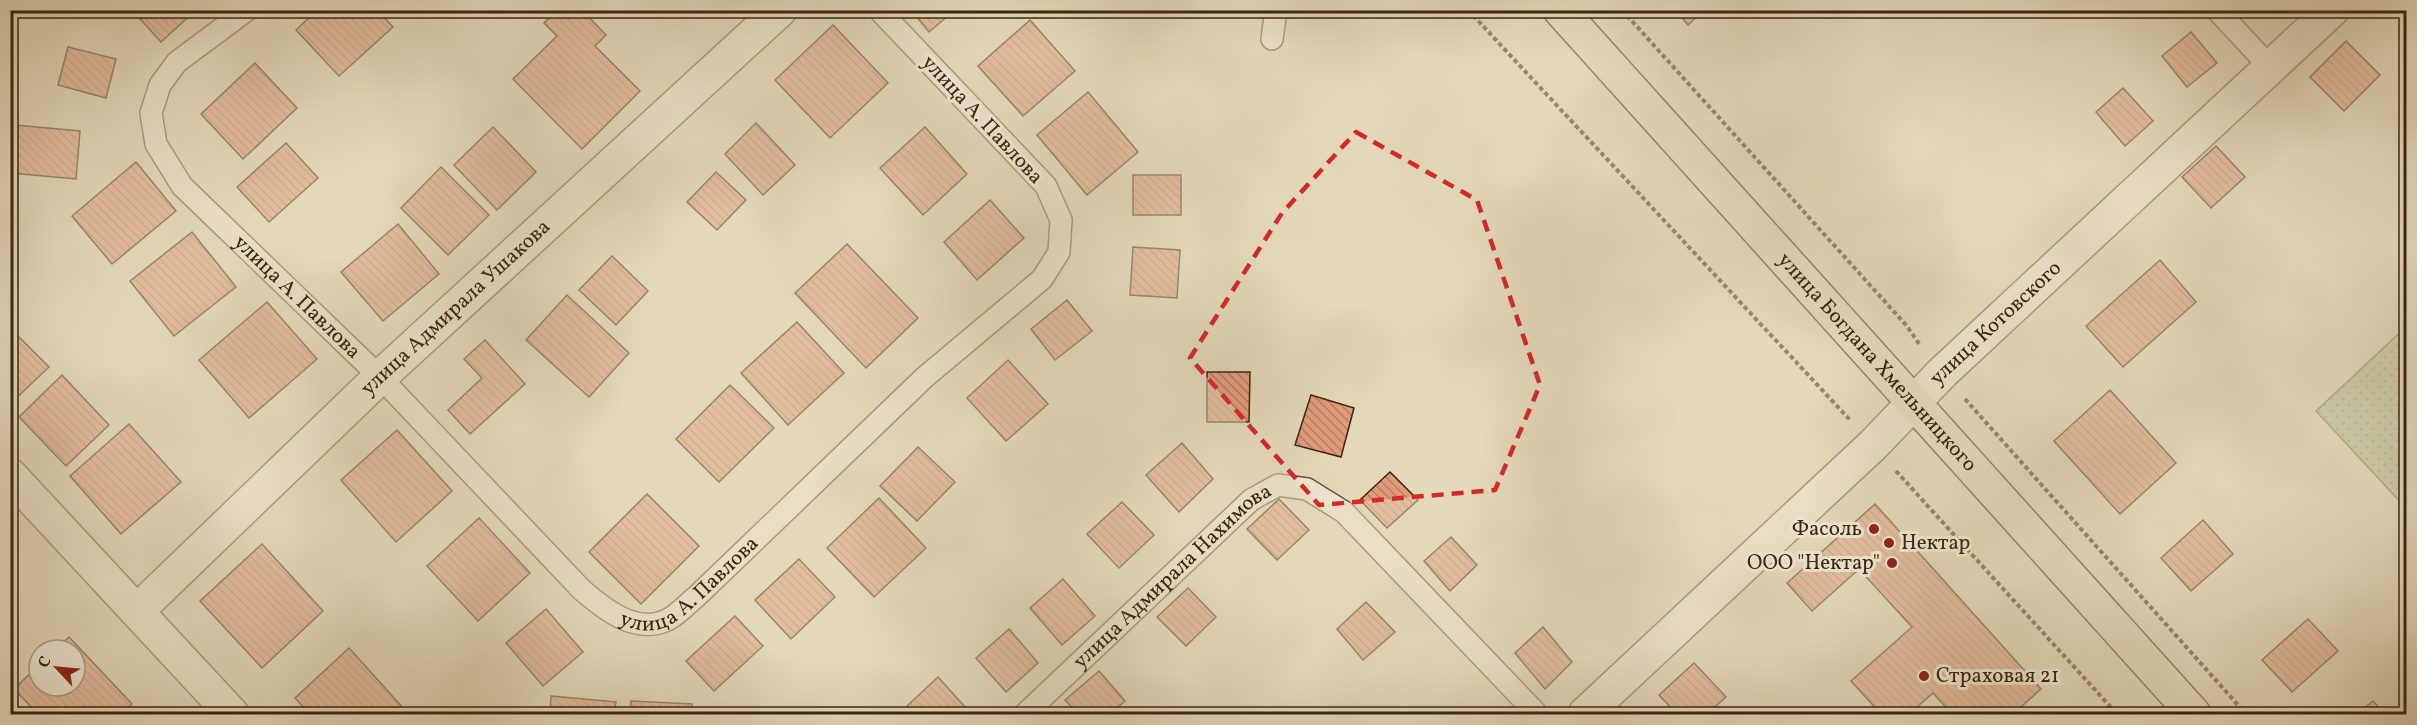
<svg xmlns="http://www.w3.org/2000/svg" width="2417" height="725" viewBox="0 0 2417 725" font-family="Vollkorn,serif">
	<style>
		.garden { fill: url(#garden-dots); stroke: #76724f; stroke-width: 1.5 }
		.building { fill: url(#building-back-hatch); stroke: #3c250c; stroke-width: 1.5 }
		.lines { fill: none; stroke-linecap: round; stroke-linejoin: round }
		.lane-casing { stroke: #665238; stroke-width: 24 }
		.street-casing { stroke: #665238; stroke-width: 36 }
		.primary-casing { stroke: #3c250c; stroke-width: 36 }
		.path { stroke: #3c250c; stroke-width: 4; stroke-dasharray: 4.5 3; stroke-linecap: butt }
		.lane { stroke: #ede6d2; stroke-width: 21 }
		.street { stroke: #ede6d2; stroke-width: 33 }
		.primary { stroke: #e3d8ba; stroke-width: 33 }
		.marked { fill: none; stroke: #d62828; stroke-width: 4.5; stroke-dasharray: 12 8; stroke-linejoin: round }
		.poi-dot { fill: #8f2418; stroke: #ede6d2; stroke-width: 2 }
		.labels { text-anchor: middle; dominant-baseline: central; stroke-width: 6; stroke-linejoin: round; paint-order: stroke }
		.street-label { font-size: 21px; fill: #3c250c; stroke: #ede6d2 }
		.poi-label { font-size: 21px; fill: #3c250c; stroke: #ede6d2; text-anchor: end }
	</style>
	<defs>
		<pattern id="garden-dots" width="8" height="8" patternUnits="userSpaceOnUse" patternTransform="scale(1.5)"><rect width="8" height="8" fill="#b1bf92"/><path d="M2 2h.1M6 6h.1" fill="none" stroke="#919b76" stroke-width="1.8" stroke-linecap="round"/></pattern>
		<pattern id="building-back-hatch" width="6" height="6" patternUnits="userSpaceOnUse" patternTransform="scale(1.5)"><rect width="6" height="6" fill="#e19b7c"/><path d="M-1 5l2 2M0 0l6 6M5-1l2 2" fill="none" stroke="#b87e64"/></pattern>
	</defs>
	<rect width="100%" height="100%" fill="#e3d8ba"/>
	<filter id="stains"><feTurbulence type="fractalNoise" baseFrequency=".00333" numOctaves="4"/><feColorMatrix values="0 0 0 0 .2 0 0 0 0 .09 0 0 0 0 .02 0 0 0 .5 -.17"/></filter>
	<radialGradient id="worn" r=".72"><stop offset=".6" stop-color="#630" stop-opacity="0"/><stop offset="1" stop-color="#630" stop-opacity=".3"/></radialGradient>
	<polygon class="garden" points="2406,327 2406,508 2316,411"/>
	<g class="building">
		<polygon points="132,10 196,10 161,42"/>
		<polygon points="317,10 377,10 393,27 339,76 296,30"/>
		<polygon points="557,10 582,10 606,35 595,46 640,91 582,149 513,79 557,36 544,23"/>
		<polygon points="911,10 955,10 929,32"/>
		<polygon points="1675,10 1704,10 1688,25"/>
		<polygon points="1030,20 1075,71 1023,116 978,66"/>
		<polygon points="833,25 888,83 830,138 775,80"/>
		<polygon points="2191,32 2217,63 2187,87 2162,56"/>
		<polygon points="2346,41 2380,75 2344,111 2310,77"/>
		<polygon points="68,47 116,59 106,98 58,85"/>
		<polygon points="255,63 297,108 243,159 201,114"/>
		<polygon points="2123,88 2153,121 2125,146 2096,112"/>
		<polygon points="1088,92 1138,152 1087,195 1037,135"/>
		<polygon points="756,123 795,165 763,195 725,154"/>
		<polygon points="15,125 80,131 76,179 11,173"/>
		<polygon points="493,127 536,172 497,210 454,165"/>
		<polygon points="925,127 967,174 923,215 880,168"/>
		<polygon points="286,143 318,178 269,222 237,187"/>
		<polygon points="2216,146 2245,177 2211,208 2182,177"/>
		<polygon points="136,162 176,211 112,264 72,216"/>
		<polygon points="441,167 489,215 448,255 401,208"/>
		<polygon points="716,172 746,200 717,230 687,202"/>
		<rect x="1133" y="175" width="48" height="40"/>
		<polygon points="990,200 1024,238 977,280 944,242"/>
		<polygon points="398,224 439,274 383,321 341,272"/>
		<polygon points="192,232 236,287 174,336 130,281"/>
		<polygon points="847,244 918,318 866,368 795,293"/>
		<polygon points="1133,247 1180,250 1177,298 1130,295"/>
		<polygon points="612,256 648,291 616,325 579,290"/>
		<polygon points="2160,260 2196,302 2123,367 2086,326"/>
		<polygon points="567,295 629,353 589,397 526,340"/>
		<polygon points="1067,300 1092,331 1055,360 1031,329"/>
		<polygon points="267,302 317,359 249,418 199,360"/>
		<polygon points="797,322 844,373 788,425 741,373"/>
		<polygon points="13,331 49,367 10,404 10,334"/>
		<polygon points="485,340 525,384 470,434 448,410 482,378 464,359"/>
		<polygon points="1008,360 1048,404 1006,441 967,398"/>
		<polygon points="1207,372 1250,372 1249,422 1207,422"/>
		<polygon points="62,375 109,425 66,466 19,417"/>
		<polygon points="730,385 774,428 719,482 676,439"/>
		<polygon points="2110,390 2176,463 2120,514 2054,441"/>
		<polygon points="1311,395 1354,408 1341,457 1295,445"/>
		<polygon points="129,424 181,482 121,534 70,476"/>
		<polygon points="397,430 452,491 396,542 341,480"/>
		<polygon points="1182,443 1213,479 1179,512 1146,475"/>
		<polygon points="918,447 955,482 917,521 880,486"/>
		<polygon points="1390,472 1418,500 1387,528 1360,500"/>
		<polygon points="647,494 699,546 641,604 589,552"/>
		<polygon points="879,498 926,548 874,597 827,548"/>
		<polygon points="1279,499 1309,530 1277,560 1247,529"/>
		<polygon points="1122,502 1154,535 1119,568 1087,534"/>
		<polygon points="1875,504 2041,689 2013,714 1952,714 1933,693 1909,714 1881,714 1851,681 1912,627 1859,569 1812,611 1787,583"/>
		<polygon points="479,518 530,573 478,621 427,566"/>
		<polygon points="2203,520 2233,554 2191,591 2161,558"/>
		<polygon points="1451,537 1477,565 1450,591 1424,561"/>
		<polygon points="262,544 323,611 262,668 200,601"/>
		<polygon points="799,559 835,597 791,639 755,600"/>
		<polygon points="1063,579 1095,616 1062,645 1030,608"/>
		<polygon points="1188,588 1216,617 1186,646 1157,617"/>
		<polygon points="1366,602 1395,632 1363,660 1337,629"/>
		<polygon points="546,609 583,652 543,686 506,643"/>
		<polygon points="735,616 763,646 714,691 686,661"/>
		<polygon points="2308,619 2338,651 2292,692 2262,660"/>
		<polygon points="1543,627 1572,662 1545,689 1515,653"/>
		<polygon points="1009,629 1038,663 1006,692 976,658"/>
		<polygon points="69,637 132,704 121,714 38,714 14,689 39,665 39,686 75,686 75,650 55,650"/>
		<polygon points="349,648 404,709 398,714 310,714 295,698"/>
		<polygon points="1694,663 1726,697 1707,714 1677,714 1659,695"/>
		<polygon points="1099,671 1125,701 1109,714 1078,714 1065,700"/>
		<polygon points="938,677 965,707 957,714 911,714 905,708"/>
		<polygon points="551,696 616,702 614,714 550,714"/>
		<polygon points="631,701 692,704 691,714 630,714"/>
		<polygon points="2373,701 2385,714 2357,714"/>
	</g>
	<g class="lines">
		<defs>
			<g id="lane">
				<path id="s1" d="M247 10 177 62 160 85 151 113 156 144 182 186 380 377 582 590C604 609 636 635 667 620 678 615 688 603 697 596L925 377 1042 279 1059 252 1061 220 1046 186 879 10"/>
				<polyline points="2217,10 2270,67"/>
				<polyline points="1272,39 1276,10"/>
				<path id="s2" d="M1025 714 1251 500 1278 485 1307 489 1344 512 1537 714"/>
			</g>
			<g id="street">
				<polyline points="10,475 232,714"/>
				<path id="s3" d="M137 611 380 377 780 10"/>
				<path id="s4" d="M1585 714 1873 445 1942 373 2332 10"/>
			</g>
			<g id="primary">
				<path id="s5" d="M1560 10 2194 714"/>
			</g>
		</defs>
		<use href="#lane" class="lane-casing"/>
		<use href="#street" class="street-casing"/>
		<use href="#primary" class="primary-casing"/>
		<g class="path">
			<polyline points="1468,10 1851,421"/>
			<polyline points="1622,10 1906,325 1920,345"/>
			<polyline points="1965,399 2246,714"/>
			<polyline points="1896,471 2117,714"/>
		</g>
		<use href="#lane" class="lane"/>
		<use href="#street" class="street"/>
		<use href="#primary" class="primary"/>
	</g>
	<path d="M0 0H2417V725H0ZM1356 132 1477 200 1540 385 1495 490 1319 505 1190 358 1282 213Z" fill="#e3d8ba" fill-opacity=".55" fill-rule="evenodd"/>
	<path class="marked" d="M1356 132 1477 200 1540 385 1495 490 1319 505 1190 358 1282 213Z"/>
	<g class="poi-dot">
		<circle cx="1874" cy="529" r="6"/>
		<circle cx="1889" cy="543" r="6"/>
		<circle cx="1892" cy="563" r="6"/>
		<circle cx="1924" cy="676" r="6"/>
	</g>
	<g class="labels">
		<g class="street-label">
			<text transform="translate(982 120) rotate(47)">улица А. Павлова</text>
			<text stroke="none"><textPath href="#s1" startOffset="386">улица А. Павлова</textPath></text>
			<text stroke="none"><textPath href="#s3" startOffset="440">улица Адмирала Ушакова</textPath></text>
			<text stroke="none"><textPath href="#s4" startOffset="567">улица Котовского</textPath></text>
			<text stroke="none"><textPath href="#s5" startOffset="474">улица Богдана Хмельницкого</textPath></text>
			<text stroke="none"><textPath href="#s1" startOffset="926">улица А. Павлова</textPath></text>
			<text stroke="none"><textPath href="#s2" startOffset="202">улица Адмирала Нахимова</textPath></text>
		</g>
		<g class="poi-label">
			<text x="1862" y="529">Фасоль</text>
			<text x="1901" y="543" text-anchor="start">Нектар</text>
			<text x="1880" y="563">ООО "Нектар"</text>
			<text x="1936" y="676" text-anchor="start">Страховая 21</text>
		</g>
	</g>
	<rect width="2417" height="725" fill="none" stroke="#e3d8ba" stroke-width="36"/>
	<rect x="12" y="12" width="2393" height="701" fill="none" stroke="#3c250c" stroke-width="3"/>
	<rect x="18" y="18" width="2381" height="689" fill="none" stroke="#3c250c" stroke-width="1.5"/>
	<g transform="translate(57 668) rotate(296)"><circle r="28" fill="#ede6d2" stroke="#a69983" stroke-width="1.5"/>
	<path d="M0-4.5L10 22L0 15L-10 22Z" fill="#8f2418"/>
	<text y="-9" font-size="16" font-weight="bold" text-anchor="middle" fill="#3c250c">С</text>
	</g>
	<rect width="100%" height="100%" filter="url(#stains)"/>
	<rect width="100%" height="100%" fill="url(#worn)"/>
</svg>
